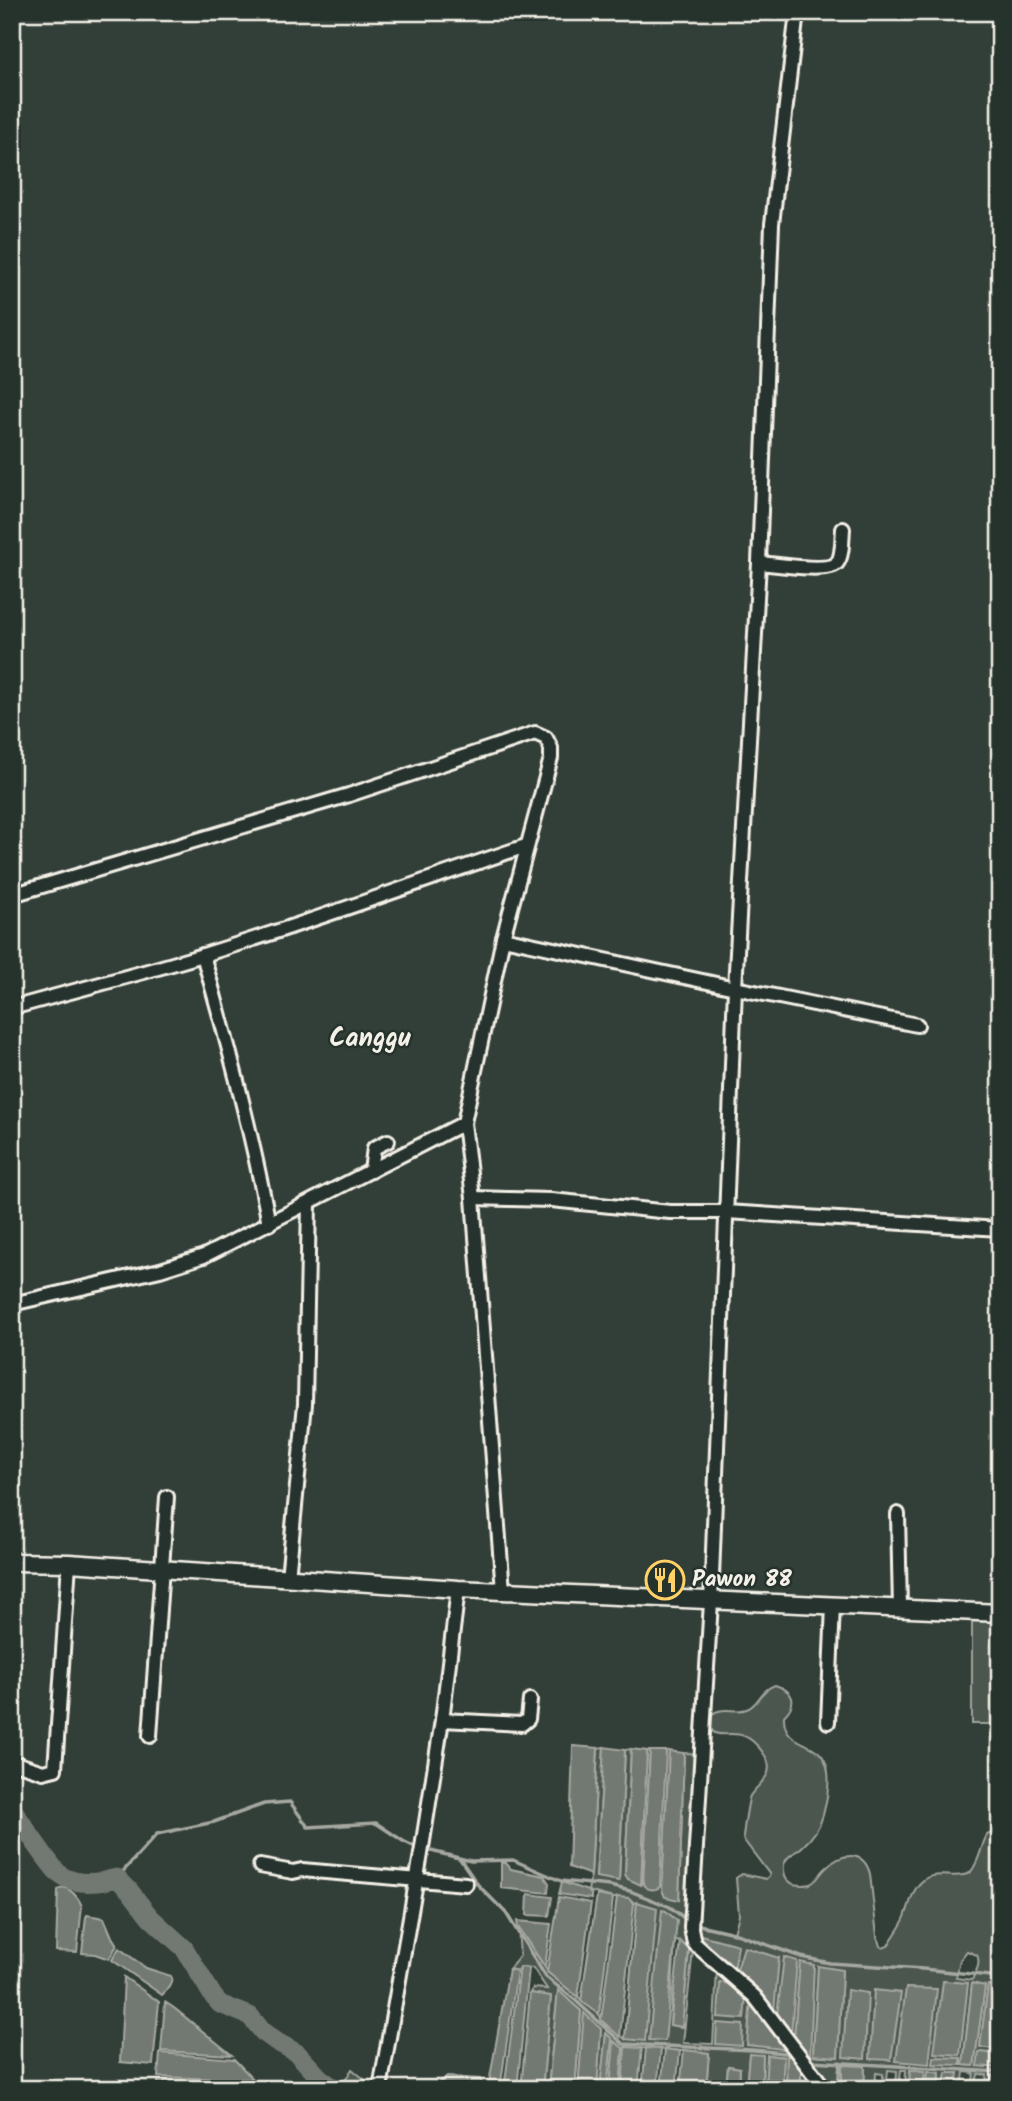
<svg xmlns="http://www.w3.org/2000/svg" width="1012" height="2101" viewBox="0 0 1012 2101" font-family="Kalam,sans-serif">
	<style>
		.green { fill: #4c564f; stroke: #a0a49c; stroke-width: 2; fill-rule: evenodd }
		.water { fill: #727972; stroke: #a6a9a1; stroke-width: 2 }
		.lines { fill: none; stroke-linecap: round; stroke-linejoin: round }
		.stream { stroke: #a6a9a1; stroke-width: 3.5 }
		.river { stroke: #727972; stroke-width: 19 }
		.minor-casing { stroke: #f4f1e8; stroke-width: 18 }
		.tertiary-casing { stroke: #f4f1e8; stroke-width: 21 }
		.minor { stroke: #26332d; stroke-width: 12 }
		.tertiary { stroke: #26332d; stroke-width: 16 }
		.labels { text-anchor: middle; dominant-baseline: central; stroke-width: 5; stroke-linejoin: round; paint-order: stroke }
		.poi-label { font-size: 23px; font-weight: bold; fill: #f4f1e8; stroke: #26332d; text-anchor: start }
		.quarter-label { font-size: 26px; font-weight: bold; fill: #f4f1e8; stroke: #26332d }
	</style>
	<rect width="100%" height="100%" fill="#323e38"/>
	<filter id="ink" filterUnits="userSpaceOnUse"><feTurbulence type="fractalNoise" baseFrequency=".0143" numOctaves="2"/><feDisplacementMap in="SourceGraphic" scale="14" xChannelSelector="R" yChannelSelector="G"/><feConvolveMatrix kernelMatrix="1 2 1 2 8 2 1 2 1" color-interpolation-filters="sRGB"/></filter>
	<g filter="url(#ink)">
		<g class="green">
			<rect x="972" y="1613" width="28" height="111"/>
			<path d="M775 1685C794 1691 798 1702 784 1716 783 1747 816 1739 825 1761 832 1776 827 1800 823 1815 820 1827 811 1839 802 1847 793 1855 782 1857 784 1871 785 1878 787 1880 793 1884 798 1885 804 1886 810 1884 818 1881 820 1873 826 1868 842 1852 864 1850 870 1874L877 1936 880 1946 883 1948 888 1946C893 1936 901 1927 905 1917 911 1902 913 1881 932 1876 945 1873 957 1879 970 1873 980 1861 980 1848 987 1835L1000 1829V1986L988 1985 980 2047 1000 2050V2054L979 2052 978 2066 1000 2068V2075H992L990 2089H985L987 2075 978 2074 975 2089H972L974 2073 964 2072 962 2089H956L957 2073H946L944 2089H939L940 2073 928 2072 926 2089H923L925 2071 910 2070 909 2089H905L906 2070H901L899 2089H896L897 2071 888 2070 886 2089H883V2074L876 2073 875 2089H864L865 2067 843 2065 842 2089H814L807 2087 806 2089H801V2070L787 2056 786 2089H782L784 2057 768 2055 765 2089H762L763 2056 749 2054 746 2089H739L740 2068 728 2066 726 2089H706L709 2053 626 2047 622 2089H620L623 2048 614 2042 610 2089H607L612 2039 606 2034 600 2089H597L601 2029 578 2089H575L581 2011 558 1991 548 2089H542L551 1996 530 1993 533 1988 547 1989 533 1968 521 1967 517 1971 509 1969 520 1956 518 1927 548 1972 599 2014 602 2020 625 2039 637 1902 634 1903 629 1898H613L588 1891 591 1875 598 1748 604 1747 596 1877 619 1880 625 1750 631 1749 625 1874 628 1879 641 1884 647 1751H650L643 1884 666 1751H669L662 1890 679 1900 684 1753 704 1754 694 1909 685 1910 686 1920 701 1926 734 1933 739 1915 736 1878 742 1874 766 1879 770 1875 743 1839C743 1833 748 1800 750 1796 758 1783 778 1775 764 1754 760 1748 751 1738 744 1736 727 1729 708 1745 710 1716 722 1704 736 1715 749 1708 760 1702 760 1690 775 1685ZM675 1940 683 1944 689 1951 682 2027 670 2025ZM693 1950 717 1969 713 2044 683 2043ZM967 1951 977 1955C981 1964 976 1971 972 1980L956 1978 960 1960ZM779 1958 773 2010 736 1973ZM800 1963 814 1965 794 2038ZM818 1967 842 1970 838 2057 813 2055ZM972 1984 985 1986 974 2066 963 2065Z"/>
			<polygon points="352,2069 376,2089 340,2089"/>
		</g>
		<g class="water">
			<polygon points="573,1746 598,1748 591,1875 569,1867"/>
			<polygon points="604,1747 625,1750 619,1881 596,1877"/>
			<polygon points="631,1749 647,1751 641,1885 628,1879 625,1874"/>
			<path d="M650 1751H666L660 1887C654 1891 647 1890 643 1884Z"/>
			<polygon points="669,1751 684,1753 679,1900 665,1897 662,1890"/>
			<polygon points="501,1863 506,1863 511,1869 544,1876 549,1883 548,1893 501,1888"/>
			<polygon points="562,1882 588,1891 591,1894 591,1899 559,1894"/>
			<path d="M63 1887C71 1889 79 1898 82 1906L77 1952 56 1951 58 1890Z"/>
			<polygon points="528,1894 552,1897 549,1916 527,1915"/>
			<polygon points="597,1895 613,1898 599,2014 581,2001"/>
			<polygon points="559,1897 591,1903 578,1997 547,1972"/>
			<polygon points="617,1897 629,1898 634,1903 620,2037 601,2020"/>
			<polygon points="637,1902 657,1908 645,2041 625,2039"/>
			<polygon points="662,1910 666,1911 677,1921 665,2041 649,2040"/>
			<polygon points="87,1915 104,1918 112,1937 117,1945 109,1959 95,1954 82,1953 86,1917"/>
			<polygon points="517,1921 551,1924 545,1967 518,1927"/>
			<polygon points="701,1935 738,1945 734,1971 701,1943"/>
			<polygon points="680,1941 689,1950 682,2027 670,2025"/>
			<polygon points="744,1947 779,1958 774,2011 736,1973"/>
			<path d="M119 1948 146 1968 171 1976C173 1984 167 1990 162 1995L112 1960Z"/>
			<polygon points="784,1957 797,1961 791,2035 777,2015"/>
			<polygon points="800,1962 814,1965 810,2056 794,2038"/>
			<polygon points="818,1966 842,1970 838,2057 813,2055"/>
			<polygon points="520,1967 529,1968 517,2089 504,2089"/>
			<polygon points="509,1969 517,1971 500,2089 488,2089"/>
			<polygon points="124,1977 159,2002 153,2065 120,2062"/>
			<polygon points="943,1981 968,1983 960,2055 934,2053"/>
			<polygon points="720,1982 734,1985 746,1997 744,2019 718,2017"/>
			<polygon points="972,1983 985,1986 974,2066 963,2065"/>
			<polygon points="988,1985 1000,1986 1000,2050 980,2047"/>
			<polygon points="906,1988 937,1989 929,2064 896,2061"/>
			<polygon points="558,1990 581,2011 575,2089 548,2089"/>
			<polygon points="847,1990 868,1993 865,2059 843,2057"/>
			<polygon points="874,1990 901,1993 891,2060 870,2059"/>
			<polygon points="530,1993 551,1996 542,2089 521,2089"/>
			<polygon points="751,1999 792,2050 747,2045"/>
			<polygon points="165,2002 174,2008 232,2055 161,2051"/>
			<polygon points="584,2013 601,2029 597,2089 578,2089"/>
			<polygon points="717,2023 743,2025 742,2046 716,2044"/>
			<polygon points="606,2033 612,2039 607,2089 600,2089"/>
			<polygon points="614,2041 623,2048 620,2089 610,2089"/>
			<polygon points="625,2047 642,2048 638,2089 622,2089"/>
			<polygon points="646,2048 661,2049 657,2089 642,2089"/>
			<polygon points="665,2049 680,2051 676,2089 661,2089"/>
			<polygon points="684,2050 709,2053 706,2089 680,2089"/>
			<polygon points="979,2052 1000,2054 1000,2068 977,2066"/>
			<polygon points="160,2053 234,2059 254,2080 158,2077"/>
			<polygon points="749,2054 763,2055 762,2089 746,2089"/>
			<polygon points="767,2055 784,2057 782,2089 765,2089"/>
			<polygon points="787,2056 794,2056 801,2070 801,2089 786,2089"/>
			<polygon points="934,2057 961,2058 961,2065 933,2064"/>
			<polygon points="842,2065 865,2066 864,2089 842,2089"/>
			<polygon points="728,2066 740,2068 739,2089 726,2089"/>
			<polygon points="910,2070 925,2071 923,2089 909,2089"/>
			<polygon points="928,2071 940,2073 939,2089 926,2089"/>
			<polygon points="946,2073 958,2073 956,2089 944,2089"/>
			<polygon points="447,2077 480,2079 484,2089 428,2089"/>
			<polygon points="158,2081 263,2085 267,2089 158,2089"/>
		</g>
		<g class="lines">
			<g class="stream">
				<polyline points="460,1859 478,1885 506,1913 546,1977 575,2000 623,2044 753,2050 794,2054"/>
				<polyline points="117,1878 157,1834 214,1822 264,1804 290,1802 308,1827 376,1823 403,1841 415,1847 471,1861 513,1860 561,1881 610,1886 630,1891 670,1907 688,1921"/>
				<polyline points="695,1924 734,1933 801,1957 830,1963 923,1969 1000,1977"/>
				<polyline points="811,2061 1000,2072"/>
				<polyline points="838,2089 840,2062"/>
			</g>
			<path class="river" d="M12 1809C21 1821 53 1871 62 1876 78 1886 99 1883 117 1878L129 1890 150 1917 184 1948 213 1996 220 2004 250 2016 263 2032 277 2042 297 2053 319 2077 335 2089"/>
			<defs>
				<g id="minor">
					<polyline points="797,12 772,224 759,563 735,988 711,1602 691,1928 694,1943 755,1997 825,2089"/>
					<path d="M759 563C773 564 828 573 837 563 843 556 842 538 843 529"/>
					<polyline points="12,895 349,795 535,733 546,738 551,748 551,758 503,938 464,1123 473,1198 503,1591"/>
					<polyline points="503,938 735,988 917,1025"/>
					<path d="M203 955C228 1044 252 1133 269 1224"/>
					<path d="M12 1008C76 990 140 974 203 955 312 922 418 882 526 846"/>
					<polyline points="371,1171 374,1148 388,1141"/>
					<polyline points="473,1198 551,1200 670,1212 726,1212 1000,1229"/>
					<polyline points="12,1304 160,1270 204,1256 464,1123"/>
					<polyline points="898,1514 900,1609"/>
					<polyline points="288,1578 305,1404 309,1203"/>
					<polyline points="442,1720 522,1724 528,1719 530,1700"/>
					<polyline points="828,1722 833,1605"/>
					<polyline points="150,1736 167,1497"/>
					<polyline points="12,1762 43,1772 55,1769 69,1563"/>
					<polyline points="260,1866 293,1872 302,1870 466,1884"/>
					<polyline points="380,2089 421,1854 442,1720 458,1589"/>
				</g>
				<polyline id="tertiary" points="12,1562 69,1563 458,1589 1000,1613"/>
			</defs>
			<use href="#minor" class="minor-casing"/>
			<use href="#tertiary" class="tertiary-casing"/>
			<use href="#minor" class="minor"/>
			<use href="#tertiary" class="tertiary"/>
		</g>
	</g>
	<defs>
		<symbol id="restaurant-ring" viewBox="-11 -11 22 22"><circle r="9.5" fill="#26332d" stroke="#ffd166" stroke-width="1.5"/><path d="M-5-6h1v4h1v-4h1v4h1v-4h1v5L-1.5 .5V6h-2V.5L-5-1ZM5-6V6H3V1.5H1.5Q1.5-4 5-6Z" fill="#ffd166"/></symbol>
	</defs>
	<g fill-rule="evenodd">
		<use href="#restaurant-ring" x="643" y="1558" width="44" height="44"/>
	</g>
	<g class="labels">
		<g class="poi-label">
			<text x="692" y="1580">Pawon 88</text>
		</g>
		<g class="quarter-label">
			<text x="370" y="1039">Canggu</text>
		</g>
	</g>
	<rect width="1012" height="2101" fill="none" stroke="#26332d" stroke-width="42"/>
	<rect x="21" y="21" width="970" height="2059" fill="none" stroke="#f4f1e8" stroke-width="2.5" filter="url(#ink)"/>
</svg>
